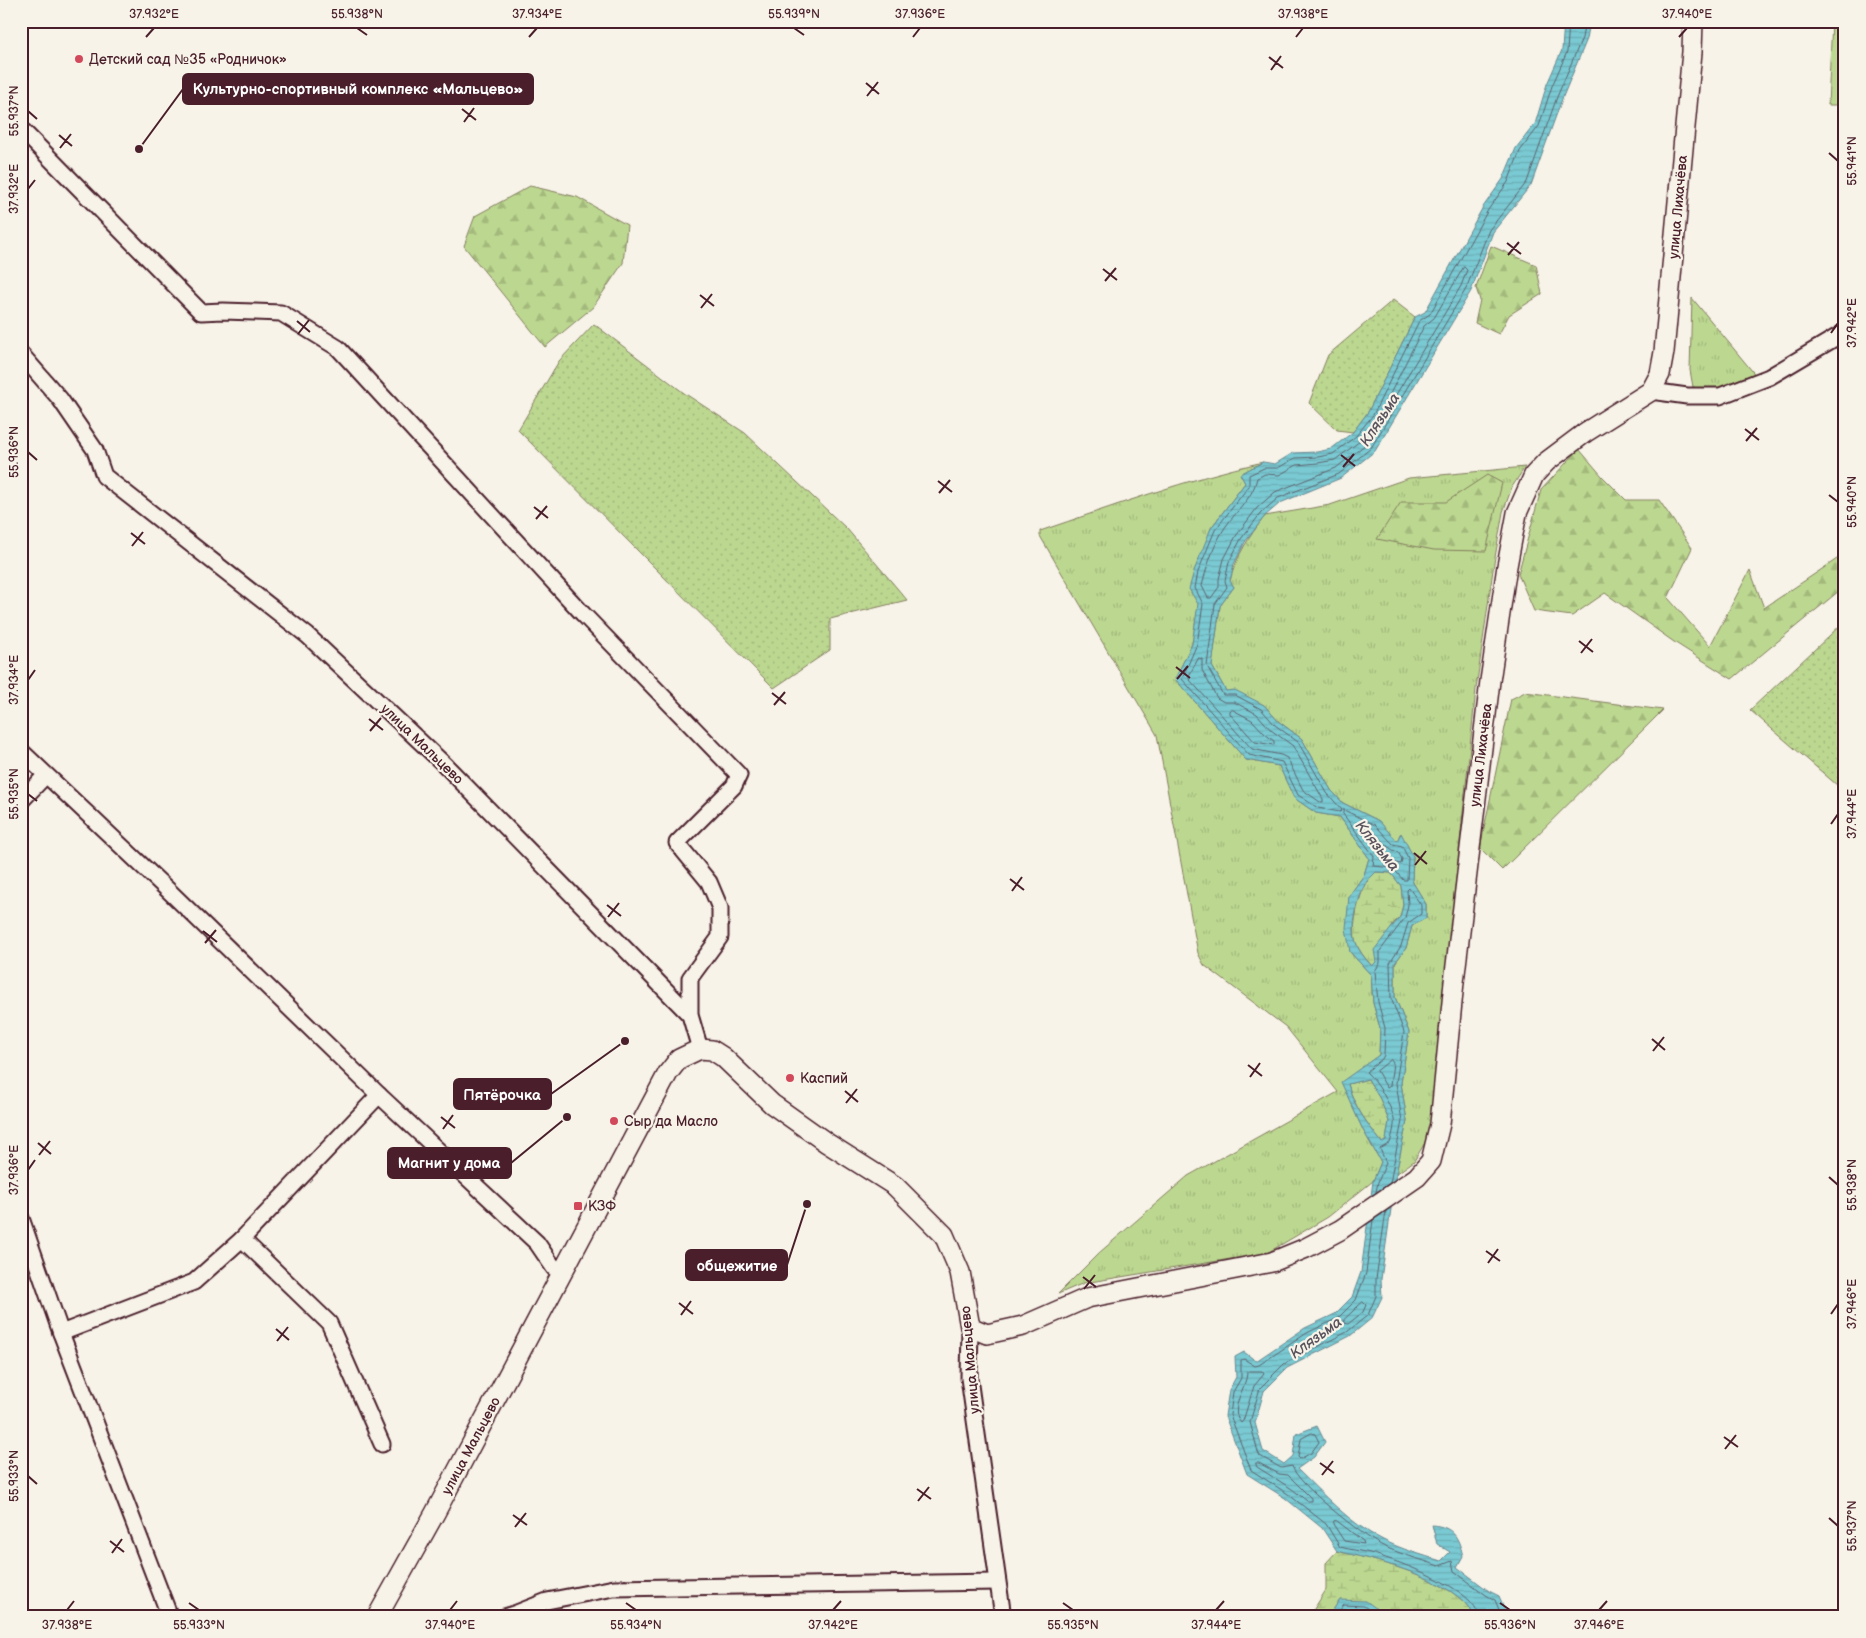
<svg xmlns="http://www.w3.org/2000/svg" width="1866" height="1638" viewBox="0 0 1866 1638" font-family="'Balsamiq Sans',sans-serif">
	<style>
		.grass { fill: url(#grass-tufts); stroke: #837c5e }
		.forest { fill: url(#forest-firs); stroke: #837c5e }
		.wetland { fill: url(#wetland-marsh); stroke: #837c5e }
		.park { fill: url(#park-dots); stroke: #837c5e }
		.pitch { fill: #bcd890; stroke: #837c5e }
		.water { fill: url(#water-rules); stroke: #678690; fill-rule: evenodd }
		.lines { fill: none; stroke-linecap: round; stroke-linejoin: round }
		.shore { stroke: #5d636e; stroke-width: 1 }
		.minor-casing { stroke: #4a1f2b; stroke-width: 19 }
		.tertiary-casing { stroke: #4a1f2b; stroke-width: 22 }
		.minor { stroke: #f7f3e8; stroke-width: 15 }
		.tertiary { stroke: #f7f3e8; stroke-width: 19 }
		.ticks { fill: none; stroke: #4a1f2b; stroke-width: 2 }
		.poi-dot { fill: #d1495b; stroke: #f7f3e8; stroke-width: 2 }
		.labels { text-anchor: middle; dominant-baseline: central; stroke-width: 4.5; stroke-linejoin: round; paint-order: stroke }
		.poi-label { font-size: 14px; fill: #4a1f2b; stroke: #f7f3e8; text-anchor: start }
		.street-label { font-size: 14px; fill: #4a1f2b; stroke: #f7f3e8 }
		.water-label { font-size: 15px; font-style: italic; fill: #58525d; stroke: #f7f3e8 }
		.leader { fill: none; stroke: #4a1f2b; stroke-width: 2 }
		.callout-dot { fill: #4a1f2b; stroke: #f7f3e8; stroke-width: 2 }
		.callout { fill: #4a1f2b; stroke: #4a1f2b; stroke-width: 2 }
		.callout-label { font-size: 15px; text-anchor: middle; font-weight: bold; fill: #fff }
		.neatline { fill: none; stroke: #4a1f2b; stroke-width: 2 }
		.ticks-label { font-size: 12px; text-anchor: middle; fill: #4a1f2b }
	</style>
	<defs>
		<pattern id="grass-tufts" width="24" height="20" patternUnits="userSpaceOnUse" patternTransform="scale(1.25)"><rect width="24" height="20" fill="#bcd890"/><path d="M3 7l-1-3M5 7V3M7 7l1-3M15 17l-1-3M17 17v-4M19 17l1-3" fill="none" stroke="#a3b97c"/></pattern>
		<pattern id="forest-firs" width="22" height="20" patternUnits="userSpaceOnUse" patternTransform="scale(1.25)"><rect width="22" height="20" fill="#bcd890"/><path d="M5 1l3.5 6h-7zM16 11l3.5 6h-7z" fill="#a3b97c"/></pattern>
		<pattern id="wetland-marsh" width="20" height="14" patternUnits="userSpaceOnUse" patternTransform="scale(1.25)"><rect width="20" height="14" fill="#bcd890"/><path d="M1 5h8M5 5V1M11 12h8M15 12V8" fill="none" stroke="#a3b97c"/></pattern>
		<pattern id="park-dots" width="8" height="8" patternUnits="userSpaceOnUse" patternTransform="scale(1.25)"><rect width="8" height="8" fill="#bcd890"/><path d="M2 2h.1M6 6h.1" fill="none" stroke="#a3b97c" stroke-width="1.8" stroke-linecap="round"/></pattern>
		<pattern id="water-rules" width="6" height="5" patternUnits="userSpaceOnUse" patternTransform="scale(1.25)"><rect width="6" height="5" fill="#7acad3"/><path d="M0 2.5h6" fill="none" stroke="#6badb5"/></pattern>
	</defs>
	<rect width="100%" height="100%" fill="#f7f3e8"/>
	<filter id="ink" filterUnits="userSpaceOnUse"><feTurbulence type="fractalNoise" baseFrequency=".02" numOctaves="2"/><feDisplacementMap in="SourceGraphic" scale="10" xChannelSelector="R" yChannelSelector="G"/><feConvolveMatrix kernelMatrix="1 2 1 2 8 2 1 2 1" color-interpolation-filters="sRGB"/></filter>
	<g filter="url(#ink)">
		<g class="grass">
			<polygon points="1692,298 1757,377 1714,391 1693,387 1690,370"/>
			<path d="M1263 462 1241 474 1245 483 1211 528 1192 644 1175 679 1246 760 1279 766 1294 798 1316 813 1340 817 1369 858 1364 875 1349 896 1350 952 1371 975 1373 1003 1380 1028 1379 1055 1342 1083 1363 1130 1381 1162 1373 1181 1328 1217 1267 1253 1084 1283 1058 1294 1099 1253 1188 1176 1338 1092 1286 1027 1204 965 1198 953 1157 735 1040 536V531C1114 506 1187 479 1263 462Z"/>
			<path d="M1525 467 1512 487 1503 512 1494 563 1476 689 1429 1136 1414 1161 1396 1174 1407 1121 1401 1083 1409 1032 1395 997V963L1406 948 1412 926 1426 918V904L1412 881 1413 856 1400 834 1397 842 1379 821 1343 803 1331 790 1302 739 1278 721 1264 705 1226 691 1212 666 1220 606 1234 587 1230 581C1236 556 1249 537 1265 516L1330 505 1409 478Z"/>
		</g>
		<g class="forest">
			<polygon points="530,186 577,197 627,225 623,263 593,307 545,347 464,246 475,216"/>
			<polygon points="1491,246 1536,265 1542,294 1509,315 1499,334 1475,323 1480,300 1476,288"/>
			<polygon points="1579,449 1602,476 1626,500 1659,500 1692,548 1668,598 1710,646 1750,570 1764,608 1840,557 1845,567 1845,586 1732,679 1674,642 1605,593 1572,616 1534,611 1518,574 1541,490"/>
			<polygon points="1487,475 1502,483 1486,551 1434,550 1377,539 1401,502 1446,502"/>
			<polygon points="1525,692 1663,710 1502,870 1480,848 1511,699"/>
		</g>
		<g class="wetland">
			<path d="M1376 872 1391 873 1401 886 1403 905 1400 917 1394 923 1376 962 1372 966C1365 958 1357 949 1355 939 1352 924 1359 893 1368 881 1370 877 1373 875 1376 872Z"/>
			<path d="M1368 1079 1380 1099 1389 1121 1386 1141 1382 1143C1368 1124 1354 1107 1348 1084Z"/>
			<path d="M1337 1551C1375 1560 1434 1574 1463 1601 1468 1606 1472 1612 1476 1617H1385L1384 1614 1340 1600 1328 1617H1313L1314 1609 1326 1590V1563Z"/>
		</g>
		<g class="park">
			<polygon points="1393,300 1415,317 1368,412 1353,432 1337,430 1309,403 1328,355"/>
			<polygon points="594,324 684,393 745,433 847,529 907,600 830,619 830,650 774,688 518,430 559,361"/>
			<polygon points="1845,621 1845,792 1750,710"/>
		</g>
		<polygon class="pitch" points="1832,21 1845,21 1845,105 1828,105"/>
		<g class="water">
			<path d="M1564 21H1590L1587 39 1562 99 1531 185 1493 232 1471 291 1375 451 1341 478 1280 503 1265 516 1245 542 1234 564 1230 581 1234 587 1220 606 1212 666 1226 691 1235 690 1264 705 1278 721 1302 739 1331 790 1343 803 1379 821 1397 841 1401 833 1413 856 1412 881 1426 904V918L1412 926 1406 948 1395 963V997L1409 1032 1401 1083 1407 1121 1396 1174 1381 1279 1382 1297 1372 1318 1350 1336 1287 1368 1264 1391 1255 1423 1263 1451 1284 1464 1293 1456 1296 1434 1317 1426 1325 1442 1314 1457 1297 1469C1323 1494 1350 1524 1383 1540 1401 1549 1422 1555 1441 1561L1450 1552 1437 1544 1432 1525C1453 1527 1458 1536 1463 1556L1457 1567 1489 1591 1499 1596 1508 1617H1476C1472 1612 1468 1606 1463 1601 1434 1574 1375 1560 1337 1551L1322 1528 1285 1498 1247 1474 1225 1416 1229 1390 1236 1377 1235 1357 1244 1352 1256 1361 1305 1328 1335 1314 1352 1297 1361 1272 1373 1181 1381 1162 1363 1130 1341 1082 1379 1055 1380 1028 1373 1003 1371 975 1350 952 1346 928 1349 896 1364 875 1369 858 1340 817 1316 813 1294 798 1279 766 1246 760 1175 679 1192 644 1198 604 1189 589 1194 571 1211 528 1245 483 1240 474 1263 462 1275 464 1293 453 1317 452 1331 449 1353 432 1368 412 1415 317 1425 312 1483 207 1503 179 1516 148 1535 124 1547 84 1562 50ZM1376 872 1391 873 1401 886 1403 905 1400 917 1374 950 1376 962 1372 966C1365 959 1357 949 1355 939 1351 924 1359 893 1367 881 1370 878 1373 875 1376 872ZM1368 1079 1380 1099 1389 1121 1386 1140 1382 1143C1368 1124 1354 1108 1348 1084Z"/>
			<polygon points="1340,1600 1366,1601 1384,1614 1385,1617 1328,1617"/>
		</g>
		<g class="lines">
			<g class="shore">
				<polyline points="1569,21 1567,52 1552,86 1539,126 1520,151 1508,182 1488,210 1430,314 1419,321 1373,415 1356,436 1333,454 1318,457 1295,458 1278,468 1264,468 1249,475 1249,486 1215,530 1198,572 1195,588 1203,604 1197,644 1182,679 1249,755 1282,762 1298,795 1318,808 1340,812 1342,810 1327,793 1298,742 1275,725 1261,709 1235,695 1223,695 1207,666 1215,604 1227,587 1225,581 1229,562 1241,539 1261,513 1278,498 1339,474 1371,448 1466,289 1489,230 1527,182 1557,97 1582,38 1585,21"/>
				<polygon points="1464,267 1467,270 1461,286 1391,403 1388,404 1387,400 1424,326 1434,318"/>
				<path d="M1369 430H1372L1373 432 1366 444 1336 468 1275 492 1257 508 1236 536 1224 559 1219 579V587L1211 598H1208L1202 586C1206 569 1212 550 1221 534 1231 515 1253 500 1257 478L1265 474 1279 475 1297 465 1318 463 1335 460 1360 441Z"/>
				<polygon points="1199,658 1202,659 1202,670 1217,698 1224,702 1234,702 1257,714 1271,730 1293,746 1323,799 1323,802 1320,802 1303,790 1287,758 1281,755 1252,749 1189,679 1189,676"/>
				<polygon points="1233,710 1252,720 1265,734 1274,741 1274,745 1255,742 1230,714 1230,711"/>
				<polygon points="1344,810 1375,825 1393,844 1402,846 1408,858 1407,880 1403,880 1393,868 1373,866 1374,856 1343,814"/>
				<path d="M1364 828C1378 829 1384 849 1398 852L1402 859 1401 864 1381 860 1378 852 1364 831Z"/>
				<polygon points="1391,1060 1393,1063 1390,1086 1387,1088 1377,1071"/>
				<path d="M1376 1192 1378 1182 1386 1163 1380 1149 1390 1143C1392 1136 1395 1126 1394 1119 1391 1105 1377 1081 1366 1072L1382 1059 1384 1055 1385 1028 1378 1002 1375 971 1380 963V951L1405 918 1408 905 1407 890 1409 888 1421 905V914L1408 923 1401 946 1390 963 1391 998 1404 1032 1396 1083 1402 1121 1390 1183"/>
				<path d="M1386 1211 1376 1279V1296L1368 1315 1347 1332 1284 1364 1260 1388 1250 1422 1258 1452 1260 1456 1281 1468 1292 1466C1297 1484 1363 1536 1381 1545 1399 1554 1420 1559 1439 1566L1452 1561 1454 1571 1486 1595 1495 1600 1502 1617"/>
				<path d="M1373 1220 1366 1273 1356 1300 1338 1318 1307 1333 1259 1365 1255 1366 1244 1359 1241 1360V1378L1233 1392 1230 1415 1251 1470 1288 1494 1326 1524 1340 1547C1351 1550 1363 1551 1374 1554 1398 1562 1476 1588 1479 1617"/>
				<polygon points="1363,1302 1366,1305 1363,1312 1348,1324 1345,1323 1344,1320"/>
				<path d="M1249 1371H1262L1264 1374 1254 1386 1243 1421 1241 1423C1228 1408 1247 1388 1247 1372Z"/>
				<polygon points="1312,1433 1315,1434 1319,1442 1311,1453 1300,1459 1298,1457 1301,1439"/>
				<polygon points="1256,1463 1259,1463 1279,1474 1288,1475 1311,1498 1311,1501 1307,1501 1292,1489 1257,1467"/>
				<polygon points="1337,1521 1363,1541 1364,1544 1344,1541 1333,1524 1334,1521"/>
				<polyline points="1334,1617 1344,1605 1364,1606 1379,1617"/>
			</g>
			<defs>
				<g id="minor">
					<polyline points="21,129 201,312 223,311 281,313 338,348 583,614 739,775 734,786 677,843 709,882 720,908 720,937 690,978 690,1015"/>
					<polyline points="21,354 60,399 95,450 104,476 308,636 445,765 690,1015 700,1049"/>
					<polyline points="1651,391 1687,396 1720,396 1769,377 1845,332"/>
					<polyline points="21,751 170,892 379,1095 537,1243 554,1268 562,1273"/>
					<polyline points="21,801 46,775"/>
					<polyline points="21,1218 61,1333 170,1617"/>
					<polyline points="242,1239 329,1323 382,1444"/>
					<polyline points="970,1327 969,1378 1003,1617"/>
					<polyline points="61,1333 194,1282 242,1239 379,1095"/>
					<polyline points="504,1617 514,1614 547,1601 614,1588 997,1582"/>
				</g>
				<polyline id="tertiary" points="377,1617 435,1513 668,1073 679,1059 700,1049 712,1050 723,1057 772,1104 827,1143 895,1186 944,1235 960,1272 970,1327 987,1334 1023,1326 1087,1298 1272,1262 1306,1248 1340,1230 1417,1177 1431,1161 1440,1124 1454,982 1490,681 1507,566 1517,513 1534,475 1546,462 1586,432 1651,391 1660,374 1664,352 1692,52 1693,21"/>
			</defs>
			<use href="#minor" class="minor-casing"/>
			<use href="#tertiary" class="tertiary-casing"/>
			<use href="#minor" class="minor"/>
			<use href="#tertiary" class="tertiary"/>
		</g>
	</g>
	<path class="ticks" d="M357 28 367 35M794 28 804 35M146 37 154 28M529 37 537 28M913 37 920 28M1296 37 1303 28M1679 37 1687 28M1269 57 1283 68M1271 70 1281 56M866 83 879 94M867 96 878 82M462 109 476 120M28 111 37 119M464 122 474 108M59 135 72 146M60 148 71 134M1829 153 1838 161M28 189 35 180M1507 243 1521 254M1508 255 1519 242M1103 269 1117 280M1105 281 1116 268M700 295 714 306M701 308 712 294M297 321 310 332M1831 333 1838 323M298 334 309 320M1745 429 1759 440M1746 441 1757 428M28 452 37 460M1341 455 1355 466M1343 467 1354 454M938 481 952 492M939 493 950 480M1829 495 1838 502M534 507 548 518M536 519 547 506M131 533 145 544M132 546 143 532M1579 641 1593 652M1581 653 1592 639M1176 667 1190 678M1177 679 1188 666M28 680 35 670M772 693 786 704M774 705 785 692M369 719 383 730M370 731 381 718M28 794 37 801M1831 824 1838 814M1414 853 1427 864M1415 865 1426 851M1010 879 1024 890M1012 891 1022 877M607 905 621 916M608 917 619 903M203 931 217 942M205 943 216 930M1652 1039 1665 1050M1653 1051 1664 1037M1248 1065 1262 1076M1250 1077 1260 1063M845 1091 858 1102M846 1103 857 1089M441 1117 455 1128M443 1129 453 1115M38 1143 51 1154M39 1155 50 1141M28 1170 35 1160M1829 1177 1838 1185M1486 1251 1500 1261M1488 1263 1498 1249M1083 1277 1096 1287M1084 1289 1095 1275M679 1303 693 1314M1831 1314 1838 1304M681 1315 691 1301M276 1329 289 1340M277 1341 288 1327M1724 1437 1738 1447M1725 1449 1736 1435M1320 1463 1334 1473M1322 1475 1333 1461M28 1476 37 1484M917 1489 931 1499M918 1501 929 1487M513 1515 527 1525M1829 1518 1838 1526M515 1527 526 1513M110 1541 124 1552M112 1553 122 1539M189 1603 199 1610M626 1603 636 1610M1063 1603 1073 1610M1500 1603 1510 1610M67 1610 74 1601M450 1610 457 1601M833 1610 841 1601M1216 1610 1224 1601M1599 1610 1607 1601"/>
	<g class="poi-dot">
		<circle cx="79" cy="59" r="5"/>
		<circle cx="790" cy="1078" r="5"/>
		<circle cx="614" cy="1121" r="5"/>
		<rect x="573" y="1201" width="10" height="10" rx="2.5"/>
	</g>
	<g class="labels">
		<g class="poi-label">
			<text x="89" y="59">Детский сад №35 «Родничок»</text>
			<text x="800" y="1078">Каспий</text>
			<text x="624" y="1121">Сыр да Масло</text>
			<text x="588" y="1206">КЗФ</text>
		</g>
		<g class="street-label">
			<text transform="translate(1678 207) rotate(-85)">улица Лихачёва</text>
			<text transform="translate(422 744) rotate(44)">улица Мальцево</text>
			<text transform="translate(1481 755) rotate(-83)">улица Лихачёва</text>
			<text transform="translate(970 1360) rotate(-95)">улица Мальцево</text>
			<text transform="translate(471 1446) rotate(-62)">улица Мальцево</text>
		</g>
		<g class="water-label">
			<text transform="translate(1380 420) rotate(-57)">Клязьма</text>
			<text transform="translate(1377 846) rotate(51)">Клязьма</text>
			<text transform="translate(1316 1338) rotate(-36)">Клязьма</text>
		</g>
	</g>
	<path class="leader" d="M139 149L183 89M625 1041L551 1094M567 1117L511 1163M807 1204L787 1265"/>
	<g class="callout-dot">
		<circle cx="139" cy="149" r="5"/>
		<circle cx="625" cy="1041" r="5"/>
		<circle cx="567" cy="1117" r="5"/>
		<circle cx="807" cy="1204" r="5"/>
	</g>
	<g class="callout">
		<rect x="183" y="74" width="350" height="30" rx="5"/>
		<rect x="454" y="1079" width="97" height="30" rx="5"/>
		<rect x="388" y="1148" width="123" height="30" rx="5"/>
		<rect x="686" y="1250" width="101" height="30" rx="5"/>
	</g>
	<g class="callout-label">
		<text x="358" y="94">Культурно-спортивный комплекс «Мальцево»</text>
		<text x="502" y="1100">Пятёрочка</text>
		<text x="449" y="1168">Магнит у дома</text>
		<text x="737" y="1271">общежитие</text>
	</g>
	<rect width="1866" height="1638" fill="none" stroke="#f7f3e8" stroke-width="55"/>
	<rect x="28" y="28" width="1810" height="1582" class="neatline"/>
	<g class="ticks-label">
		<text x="154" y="18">37.932°E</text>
		<text x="357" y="18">55.938°N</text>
		<text x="537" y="18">37.934°E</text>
		<text x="794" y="18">55.939°N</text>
		<text x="920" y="18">37.936°E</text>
		<text x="1303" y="18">37.938°E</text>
		<text x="1687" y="18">37.940°E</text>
		<text transform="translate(14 111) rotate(-90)" y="4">55.937°N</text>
		<text transform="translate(1852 161) rotate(-90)" y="4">55.941°N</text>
		<text transform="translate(14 189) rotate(-90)" y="4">37.932°E</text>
		<text transform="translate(1852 323) rotate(-90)" y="4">37.942°E</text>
		<text transform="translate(14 452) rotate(-90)" y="4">55.936°N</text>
		<text transform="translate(1852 502) rotate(-90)" y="4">55.940°N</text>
		<text transform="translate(14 680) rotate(-90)" y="4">37.934°E</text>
		<text transform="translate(14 794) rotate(-90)" y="4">55.935°N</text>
		<text transform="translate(1852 814) rotate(-90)" y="4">37.944°E</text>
		<text transform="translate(14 1170) rotate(-90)" y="4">37.936°E</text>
		<text transform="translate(1852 1185) rotate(-90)" y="4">55.938°N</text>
		<text transform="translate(1852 1304) rotate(-90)" y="4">37.946°E</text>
		<text transform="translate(14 1476) rotate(-90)" y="4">55.933°N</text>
		<text transform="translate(1852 1526) rotate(-90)" y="4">55.937°N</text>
		<text x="67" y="1629">37.938°E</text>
		<text x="199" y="1629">55.933°N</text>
		<text x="450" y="1629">37.940°E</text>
		<text x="636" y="1629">55.934°N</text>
		<text x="833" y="1629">37.942°E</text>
		<text x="1073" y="1629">55.935°N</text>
		<text x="1216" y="1629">37.944°E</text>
		<text x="1510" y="1629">55.936°N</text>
		<text x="1599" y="1629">37.946°E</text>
	</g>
</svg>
